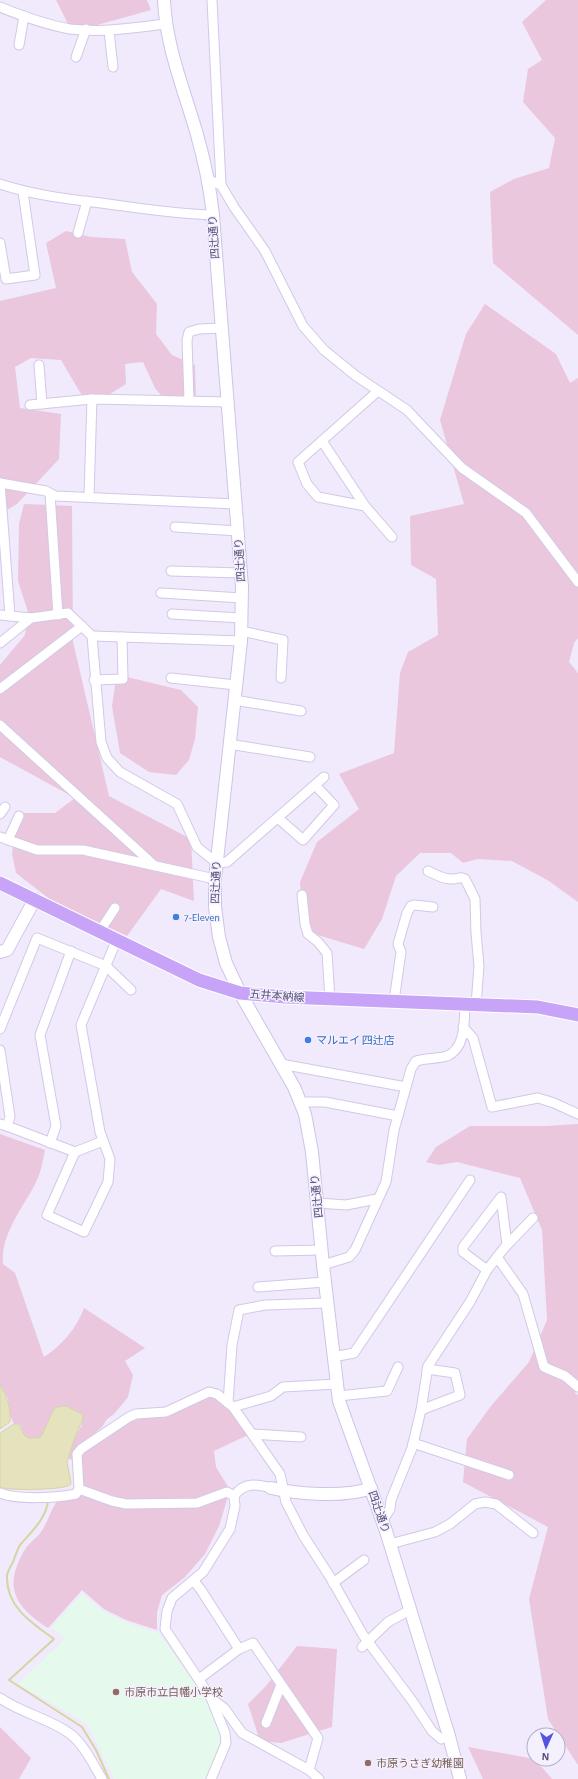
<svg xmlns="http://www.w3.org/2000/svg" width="578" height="1779" viewBox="0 0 578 1779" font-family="'Alegreya Sans','Noto Sans JP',sans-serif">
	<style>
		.education { fill: #e5f9ed }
		.green { fill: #eac7dd }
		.water { fill: #e5e3be; stroke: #d7d4a4 }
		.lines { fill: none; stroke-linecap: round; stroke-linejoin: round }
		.stream { stroke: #d7d4a4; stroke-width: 2 }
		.street-casing { stroke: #d1c9e6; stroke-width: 11 }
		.secondary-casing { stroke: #cdc4e8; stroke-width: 14 }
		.primary-casing { stroke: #fff; stroke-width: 15 }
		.street { stroke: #fff; stroke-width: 9 }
		.secondary { stroke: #fff; stroke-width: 12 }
		.primary { stroke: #c7a4f8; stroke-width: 13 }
		.shop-dot { fill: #3f7fe0; stroke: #f5f0fe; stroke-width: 1.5 }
		.education-dot { fill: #8d6e63; stroke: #f5f0fe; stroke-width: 1.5 }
		.labels { text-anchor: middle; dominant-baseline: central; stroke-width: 3; stroke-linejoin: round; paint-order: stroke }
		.street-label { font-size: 11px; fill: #534d76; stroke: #f5f0fe }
		.shop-label { font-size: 11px; fill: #366cbe; stroke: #f5f0fe; text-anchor: start }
		.education-label { font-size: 11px; fill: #785e54; stroke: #f5f0fe; text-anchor: start }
	</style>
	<rect width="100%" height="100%" fill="#f1e9fc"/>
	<polygon class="education" points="82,1593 103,1611 130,1624 159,1633 207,1700 222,1737 220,1749 207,1779 114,1779 87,1724 18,1684 65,1638 51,1628"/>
	<g class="green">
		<polygon points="56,0 147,0 151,10 72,32"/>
		<polygon points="546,0 578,0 578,335 493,263 490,192 514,179 549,168 555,138 523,102 528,69 542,60 522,22"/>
		<polygon points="66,231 91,237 125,239 132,272 157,304 156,334 172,355 195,365 196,403 170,406 155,388 143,362 125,364 126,384 110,394 84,399 61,360 31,358 15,367 20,408 61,414 59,459 17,504 0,514 0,301 56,288 46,243"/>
		<polygon points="485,304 556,354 570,383 578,378 578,638 574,643 569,662 578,673 578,902 549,881 512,861 478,859 463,863 451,853 420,853 396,876 382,919 364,949 311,933 302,914 300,882 317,842 359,809 339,774 394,753 400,673 408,652 438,635 436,579 411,565 410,516 464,504 440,420 466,334"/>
		<polygon points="24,504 72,506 73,642 109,796 191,839 194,901 161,889 127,936 56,904 16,873 12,854 15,826 21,813 55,813 75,798 0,757 0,665 25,635 29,615 18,581 19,524"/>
		<polygon points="123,676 181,690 198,707 195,739 189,760 176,775 149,772 120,753 112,706 116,679"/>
		<polygon points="578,1124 578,1382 575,1393 578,1395 578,1765 548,1719 529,1599 548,1527 463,1482 467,1439 491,1406 529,1362 547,1320 542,1230 520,1178 457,1162 439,1165 426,1162 436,1147 470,1126 546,1126"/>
		<path d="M0 1134 45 1150C43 1160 41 1171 37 1180 25 1206 0 1233 3 1264L15 1273 44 1357C61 1346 77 1328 84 1308L145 1348 125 1361 133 1375 128 1397 114 1414 107 1419 102 1427 79 1447 72 1460 68 1458 75 1437 82 1425 78 1412 66 1406 57 1407 52 1413 42 1435 39 1438H28L24 1435 20 1424H14L10 1415 8 1399 0 1384Z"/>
		<path d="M209 1394 227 1404 248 1435 214 1451 216 1467 230 1490 219 1526 205 1554 185 1577 162 1595 157 1612V1630L126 1620 104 1609 82 1590 48 1628C22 1611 4 1593 19 1561 21 1557 23 1552 26 1548 30 1542 37 1538 41 1532 48 1522 51 1509 58 1500L76 1494 78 1455 128 1417 153 1414Z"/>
		<polygon points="297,1646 337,1649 332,1727 281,1743 260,1741 248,1704 266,1686"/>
		<polygon points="0,1727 31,1758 19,1779 0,1779"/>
		<polygon points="468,1747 535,1759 552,1779 483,1779"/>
	</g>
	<g class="water">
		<path d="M0 1384C7 1399 11 1405 10 1422L0 1429Z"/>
		<path d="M66 1406 82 1414 83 1419 75 1437 67 1462 71 1483 70 1485C62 1490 9 1491 0 1487V1433L14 1424H19L24 1435 28 1438H39L42 1435 54 1409 57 1407Z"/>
	</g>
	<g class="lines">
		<path class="stream" d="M48 1502C45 1520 31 1532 20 1545 17 1550 15 1557 13 1562 11 1566 7 1572 7 1576 6 1607 32 1623 54 1639L9 1680 82 1727 96 1750 109 1779"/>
		<defs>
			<g id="street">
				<polyline points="212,0 221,185"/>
				<path d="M0 7C22 16 47 25 70 29 102 33 134 28 165 24"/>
				<polyline points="109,31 113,67"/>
				<polyline points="19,45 24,16"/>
				<polyline points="76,57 86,29"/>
				<polyline points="209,180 221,185 234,207 265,251 303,326 324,350 356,376 407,410 462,468 526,513 578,582"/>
				<path d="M0 184C33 195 67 199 101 203 139 208 176 214 213 215"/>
				<polyline points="78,233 87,201"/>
				<polyline points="0,243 6,279 35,275 23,192"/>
				<polyline points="39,365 42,404"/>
				<polyline points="378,391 298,462 307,484 318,497 365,506 392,537"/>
				<polyline points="189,400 187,340 189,332 199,329 222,328"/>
				<polyline points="30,405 92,399 229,402"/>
				<polyline points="322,441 365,506"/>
				<polyline points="0,483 46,491 55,496 236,504"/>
				<polyline points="0,483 10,616"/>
				<polyline points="50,494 58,615"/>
				<polyline points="89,497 92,399"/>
				<polyline points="175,527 238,531"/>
				<polyline points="171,571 241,573"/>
				<polyline points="161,593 242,598"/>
				<polyline points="172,614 241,618"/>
				<polyline points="0,615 31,618 68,613 92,636 101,742 107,758 120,772 177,804 197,847 217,863 227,862 324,777"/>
				<polyline points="241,631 283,640 281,678"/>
				<polyline points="92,636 241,641"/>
				<polyline points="0,643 31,618"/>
				<polyline points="171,678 236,685"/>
				<polyline points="94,680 123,679 122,637"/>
				<polyline points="0,689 82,626"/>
				<polyline points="234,700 301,711"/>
				<polyline points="0,725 155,866"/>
				<polyline points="229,744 310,757"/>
				<polyline points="0,814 5,807"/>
				<polyline points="278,818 303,840 334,805 315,785"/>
				<polyline points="0,837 37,850 83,850 215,879"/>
				<polyline points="8,840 19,816"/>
				<path d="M428 871C435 874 444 880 453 879 458 879 460 876 465 879L475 899 476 933 479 966 476 1005"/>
				<polyline points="302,895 305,924 308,934 318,942 327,953 330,999"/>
				<polyline points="100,931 115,908"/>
				<polyline points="394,1001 401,952 398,944 407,913 411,906 414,905 433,907"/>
				<polyline points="463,1027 473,1038 492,1107 538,1098 554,1103 578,1114"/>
				<polyline points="0,1029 37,938 106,966 131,990"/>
				<polyline points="0,1050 10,1117 7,1126"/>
				<polyline points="281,1064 406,1087"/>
				<polyline points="300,1102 325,1102 398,1116"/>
				<polyline points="0,1124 7,1126 75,1152"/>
				<polyline points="103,1141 75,1152 47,1215 84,1232 108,1182 110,1159 100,1132 81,1025 117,939"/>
				<polyline points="50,1143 56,1126 40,1035 71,951"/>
				<polyline points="318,1203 346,1205 377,1199"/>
				<polyline points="275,1251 322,1250"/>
				<polyline points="497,1257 523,1294 544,1367 565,1376 578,1387"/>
				<path d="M323 1265 349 1257 355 1250 386 1182 394 1130 411 1069 416 1061C426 1058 437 1059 447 1056 466 1048 464 1021 465 1005"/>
				<polyline points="487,1270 463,1252 463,1247 501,1197 507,1245"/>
				<polyline points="258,1287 325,1282"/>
				<polyline points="333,1357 354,1353 470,1180"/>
				<polyline points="338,1396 387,1391 398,1367"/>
				<polyline points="228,1403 232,1345 239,1310 265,1305 327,1303"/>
				<polyline points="233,1407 271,1396 283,1387 337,1384"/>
				<polyline points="421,1410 460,1395 455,1373 427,1369"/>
				<polyline points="252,1434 301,1437"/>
				<polyline points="413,1443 509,1475"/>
				<polyline points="79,1489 112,1501 126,1504 197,1503 227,1492 234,1496"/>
				<path d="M0 1493C17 1500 57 1498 76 1494L79 1489 77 1454 81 1449 129 1417 136 1414 166 1412 209 1392 217 1394 233 1407 280 1474 286 1502 303 1535 332 1580 363 1635 413 1702 432 1731 441 1739 449 1736"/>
				<polyline points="383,1520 390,1509 391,1500 412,1448 421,1410 428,1366 470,1302 487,1270 505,1247 533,1218"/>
				<polyline points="390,1544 435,1532 450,1524 475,1504 485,1502 496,1504 533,1533"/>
				<polyline points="194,1581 201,1590 239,1649"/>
				<polyline points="333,1583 364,1560"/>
				<polyline points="362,1647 388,1622 410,1610"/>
				<polyline points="199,1679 239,1649 253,1643 318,1738 309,1770"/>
				<path d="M0 1698C21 1713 48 1718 69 1733 84 1744 93 1764 102 1779"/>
				<polyline points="212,1699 224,1708 242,1733 309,1770 319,1779"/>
				<polyline points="266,1723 281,1685"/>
				<path d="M211 1779 226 1743 225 1733 211 1698 165 1629 167 1611 172 1598 203 1572 230 1529 235 1506 234 1496C244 1482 256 1484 271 1488"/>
			</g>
			<g id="secondary">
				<path d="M164 0C166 46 183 87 196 131 204 159 210 186 213 215L242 587 241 641 215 879V907L219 937 226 963 240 993 294 1087 305 1114 312 1152 323 1265 339 1401 386 1531 449 1736 460 1779"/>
				<polyline points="0,952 7,950 35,899"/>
				<path d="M271 1488C297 1494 346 1498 371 1488"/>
			</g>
			<polyline id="primary" points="0,883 199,980 240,993 285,997 538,1007 578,1015"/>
		</defs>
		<use href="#street" class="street-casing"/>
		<use href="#secondary" class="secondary-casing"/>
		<use href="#primary" class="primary-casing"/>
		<use href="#street" class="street"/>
		<use href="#secondary" class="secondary"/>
		<use href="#primary" class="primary"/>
	</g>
	<g class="shop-dot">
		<circle cx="176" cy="917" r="4"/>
		<circle cx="308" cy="1040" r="4"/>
	</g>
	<g class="education-dot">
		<circle cx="116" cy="1692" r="4"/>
		<circle cx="368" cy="1763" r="4"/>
	</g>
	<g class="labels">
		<g class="street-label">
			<text transform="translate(214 237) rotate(-94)">四辻通り</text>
			<text transform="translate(240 560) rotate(-94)">四辻通り</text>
			<text transform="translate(216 882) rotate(-88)">四辻通り</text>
			<text transform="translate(277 996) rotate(4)">五井本納線</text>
			<text transform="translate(317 1196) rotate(-96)">四辻通り</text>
			<text transform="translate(379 1512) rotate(71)">四辻通り</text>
		</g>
		<g class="shop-label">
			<text x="184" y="917">7-Eleven</text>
			<text x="316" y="1040">マルエイ 四辻店</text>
		</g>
		<g class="education-label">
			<text x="124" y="1692">市原市立白幡小学校</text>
			<text x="376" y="1763">市原うさぎ幼稚園</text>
		</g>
	</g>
	<g transform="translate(546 1747) rotate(183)"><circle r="19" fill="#f5f0fe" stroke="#b4afc8"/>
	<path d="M0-3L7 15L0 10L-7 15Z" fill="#5453e1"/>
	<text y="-6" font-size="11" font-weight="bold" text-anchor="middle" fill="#534d76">N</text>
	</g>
</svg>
